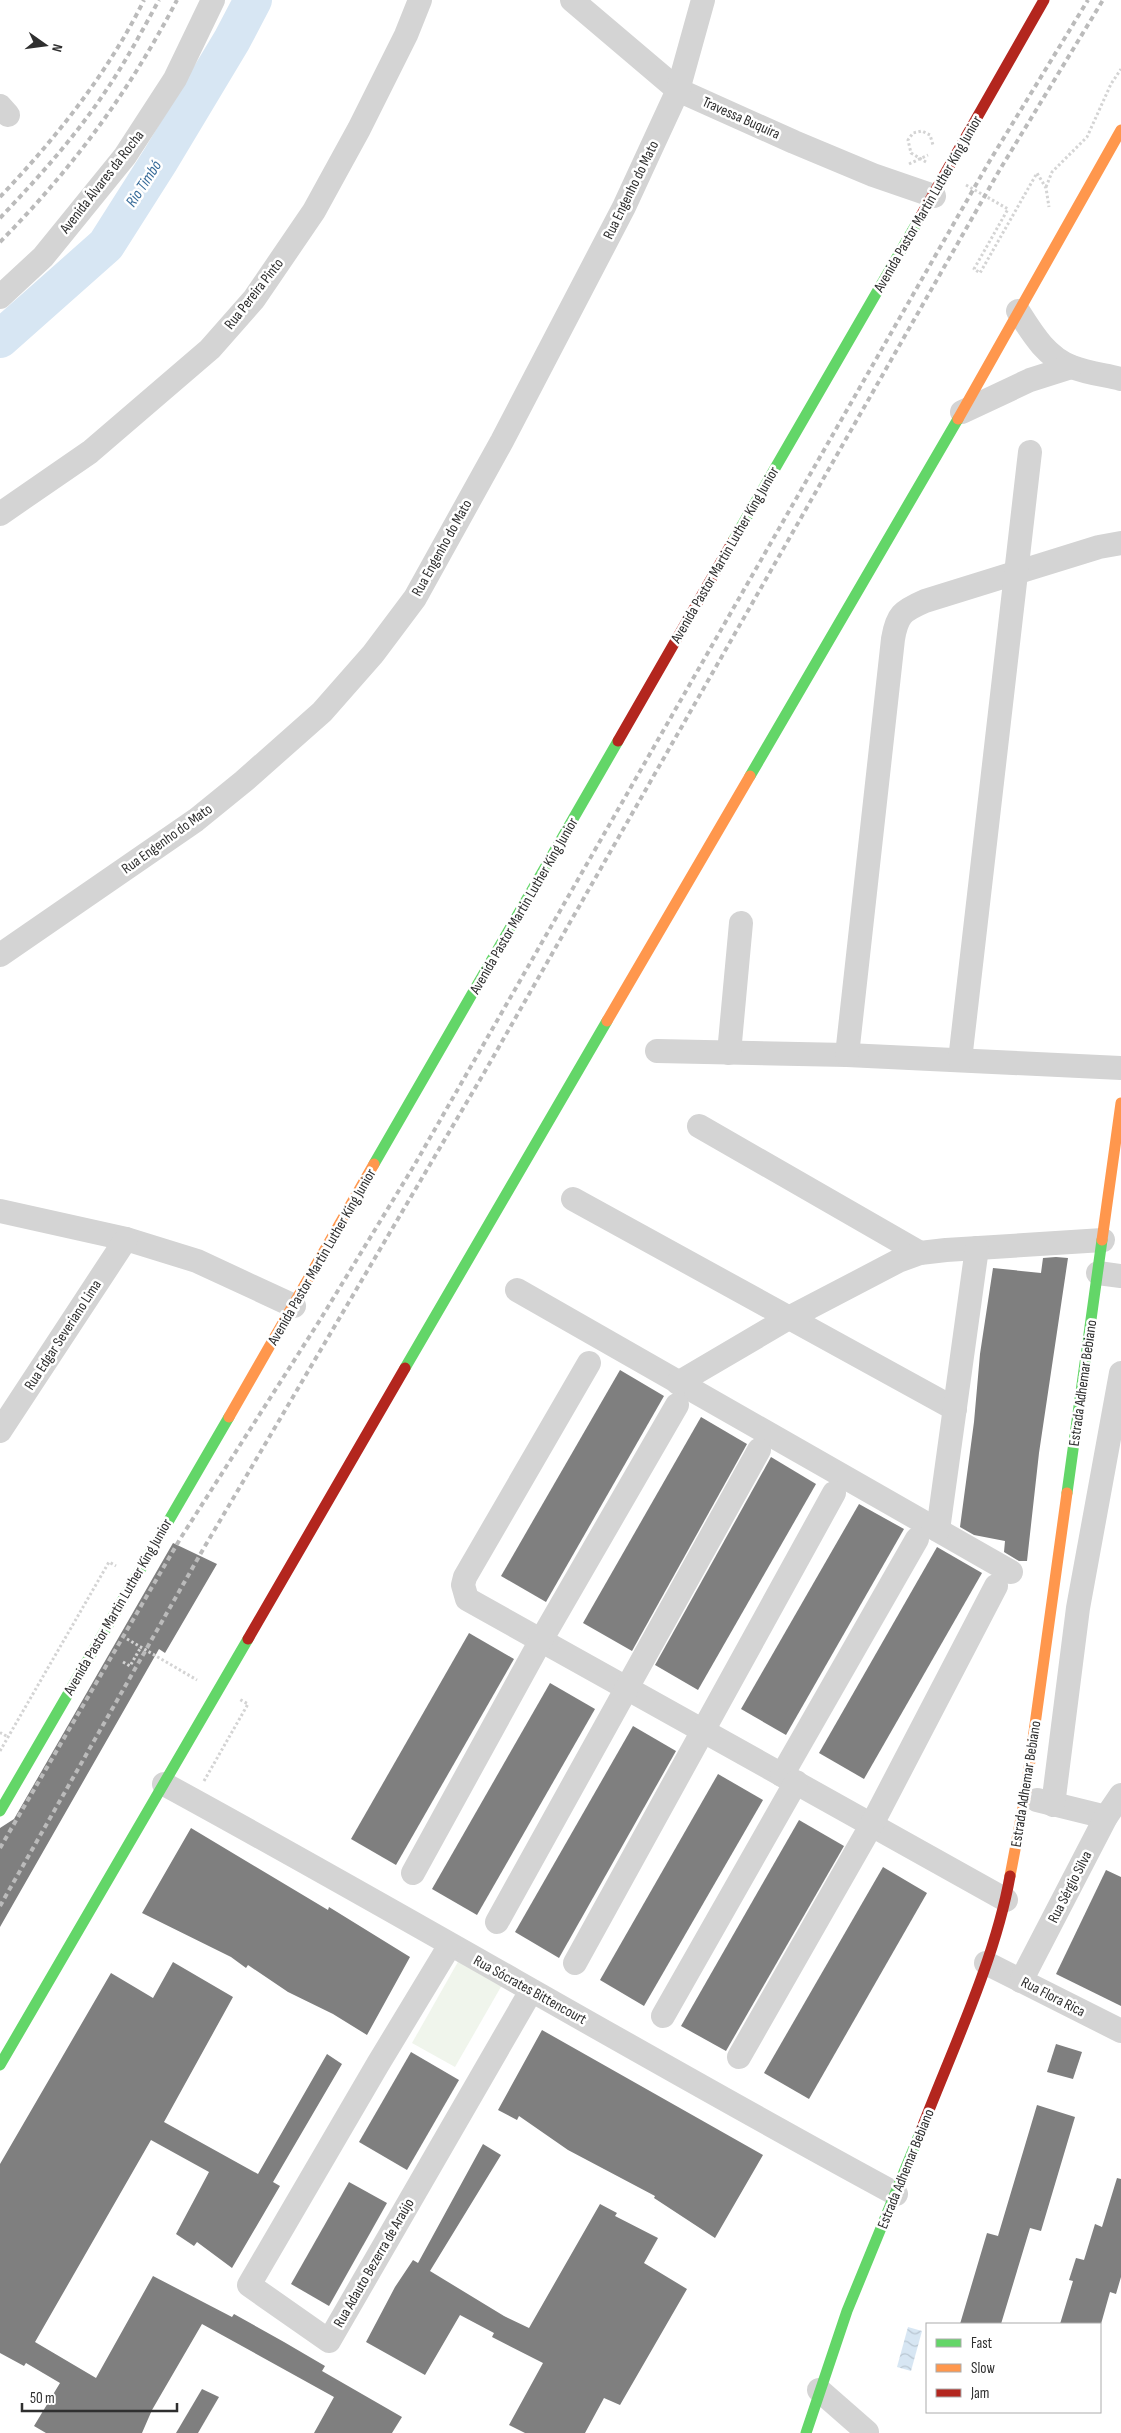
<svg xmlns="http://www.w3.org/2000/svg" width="1121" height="2433" viewBox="0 0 1121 2433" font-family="'Sofia Sans Condensed',sans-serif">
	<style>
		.garden { fill: #f0f5ec }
		.water { fill: url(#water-waves) }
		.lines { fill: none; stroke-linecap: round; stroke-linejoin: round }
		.river { stroke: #d7e6f3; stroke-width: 38 }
		.building { fill: #7f7f7f }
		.path { stroke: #d4d4d4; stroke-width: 3; stroke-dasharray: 2.5 2.5; stroke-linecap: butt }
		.street { stroke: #d4d4d4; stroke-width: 24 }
		.fast { stroke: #63d668; stroke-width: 11 }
		.slow { stroke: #ff974d; stroke-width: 11 }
		.jam { stroke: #b3261e; stroke-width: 11 }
		.rail { stroke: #bbb; stroke-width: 4; stroke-dasharray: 5 4; stroke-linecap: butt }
		.labels { text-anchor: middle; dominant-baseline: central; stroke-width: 5; stroke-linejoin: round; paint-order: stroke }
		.street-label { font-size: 15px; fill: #2f2f2f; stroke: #fff }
		.water-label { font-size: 16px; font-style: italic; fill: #366a98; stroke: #fff }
	</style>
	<defs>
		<pattern id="water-waves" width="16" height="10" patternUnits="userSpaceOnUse" patternTransform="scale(1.25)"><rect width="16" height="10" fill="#d7e6f3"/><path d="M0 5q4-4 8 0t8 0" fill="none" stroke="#b9c6d1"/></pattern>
	</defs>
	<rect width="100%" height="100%" fill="#fff"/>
	<polygon class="garden" points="459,1960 502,1985 455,2067 412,2043"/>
	<polygon class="water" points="908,2327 922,2331 911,2371 897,2367"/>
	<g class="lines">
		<polyline class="river" points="0,339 106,245 160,160 232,40 253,0"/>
	</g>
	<g class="building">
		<polygon points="1056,1257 1068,1258 1039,1453 1027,1561 1019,1561 1004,1552 1005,1541 974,1535 960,1527 974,1422 980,1354 993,1268 1041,1273 1043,1258"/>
		<polygon points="620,1370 664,1396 546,1602 501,1576"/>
		<polygon points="701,1417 747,1444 632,1651 583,1623"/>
		<polygon points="771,1457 816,1484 698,1690 655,1665"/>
		<polygon points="859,1504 904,1529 786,1735 741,1709"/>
		<polygon points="173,1543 217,1564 165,1653 159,1649 0,1927 0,1828 14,1819"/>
		<polygon points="937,1547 982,1573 864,1779 819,1753"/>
		<polygon points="469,1633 514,1659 396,1865 351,1839"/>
		<polygon points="550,1683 595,1709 477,1915 432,1889"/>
		<polygon points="633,1726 676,1751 559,1958 515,1932"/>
		<polygon points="718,1774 763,1800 644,2006 600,1980"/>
		<polygon points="799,1820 844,1846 726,2051 681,2026"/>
		<polygon points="191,1828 328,1910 329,1907 410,1957 367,2035 333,2014 288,1992 248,1965 246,1968 231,1957 142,1913"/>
		<polygon points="883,1867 927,1893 809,2099 764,2073"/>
		<polygon points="1106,1870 1121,1877 1121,2006 1056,1974"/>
		<polygon points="173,1962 233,1997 164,2122 258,2174 327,2054 342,2064 273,2182 280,2186 232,2268 197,2242 194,2246 176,2234 209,2172 151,2140 35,2342 96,2378 153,2276 232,2317 234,2314 284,2342 325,2366 322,2371 402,2417 392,2433 314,2433 334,2397 202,2324 152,2410 142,2433 46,2433 34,2426 60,2383 26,2363 24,2366 0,2353 0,2164 111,1973 153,1998"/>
		<polygon points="542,2030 763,2155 715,2238 654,2198 655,2196 568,2150 519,2116 517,2120 498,2110"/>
		<polygon points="1056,2044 1082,2052 1073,2079 1047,2072"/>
		<polygon points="411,2052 459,2080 407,2170 359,2142"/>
		<polygon points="1037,2105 1075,2117 1041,2231 1030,2228 1001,2324 960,2324 987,2233 998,2236"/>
		<polygon points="483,2144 501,2155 430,2271 504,2316 529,2328 600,2204 617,2213 615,2216 658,2238 644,2263 687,2289 620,2405 604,2398 585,2433 525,2433 509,2425 543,2363 492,2337 494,2333 460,2315 425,2375 366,2342 395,2287 413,2260 418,2263"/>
		<polygon points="1117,2178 1121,2179 1121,2277 1116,2294 1110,2292 1101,2324 1060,2324 1073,2281 1069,2280 1076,2258 1084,2260 1095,2224 1102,2227"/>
		<polygon points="349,2182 387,2203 329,2306 291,2284"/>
		<polygon points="202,2389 219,2397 198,2433 176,2433"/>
	</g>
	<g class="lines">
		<g class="path">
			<polyline points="926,162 911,153 908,140 913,133 922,131 930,135 933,145"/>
			<polyline points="909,164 928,155"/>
			<polyline points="966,185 1008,209 974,269 980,273 1037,173 1046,188 1049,207"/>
			<polyline points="1046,187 1052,172 1087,137 1111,84 1121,69"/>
			<polyline points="127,1639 197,1680"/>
			<polyline points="123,1662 130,1666 141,1647"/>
			<polyline points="0,1734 1,1733 8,1737"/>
			<polyline points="0,1751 109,1562 116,1566"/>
			<polyline points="204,1781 248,1704 239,1699"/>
		</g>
		<g class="street">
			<polyline points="572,0 678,90 794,142 873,175 934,196"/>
			<polyline points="0,106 8,115"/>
			<polyline points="0,297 43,257 125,156 175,79 213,0"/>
			<path d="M1018 311C1032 333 1046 357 1072 367 1087 373 1105 375 1121 379"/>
			<polyline points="962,412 1030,380 1071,367"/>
			<polyline points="0,514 90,452 210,349 254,299 314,211 359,129 406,35 420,0"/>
			<polyline points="0,955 196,820 244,781 322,712 373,654 415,598 502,441 624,207 678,90 703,0"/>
			<polyline points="657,1051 847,1055 1121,1068"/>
			<polyline points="729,1053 741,923"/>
			<path d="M847 1055 893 639C897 615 902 611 925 601L1099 547 1121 543"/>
			<polyline points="960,1060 1030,452"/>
			<polyline points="699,1126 920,1253"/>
			<polyline points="573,1199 955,1409"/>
			<polyline points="0,1211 126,1239 197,1261 294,1306"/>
			<polyline points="1098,1273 1121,1276"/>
			<polyline points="517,1290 1011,1572"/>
			<polyline points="589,1363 465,1577 463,1585 467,1599 1006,1900"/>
			<polyline points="678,1383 787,1319 898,1261 920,1253 946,1250 1103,1240"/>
			<polyline points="0,1431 126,1239"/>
			<polyline points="938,1530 977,1248"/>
			<polyline points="782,1775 917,1539"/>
			<path d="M164 1784C410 1918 650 2061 896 2194"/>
			<polyline points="1037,1800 1106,1817"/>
			<polyline points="1053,1805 1078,1608 1121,1373"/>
			<polyline points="413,1873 540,1642 677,1405"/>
			<polyline points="497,1922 759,1450"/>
			<polyline points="450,1945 378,2064 249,2285 329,2341 531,1991"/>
			<polyline points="575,1963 834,1493"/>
			<polyline points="986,1963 1121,2031"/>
			<polyline points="1021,1981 1106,1817 1121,1795"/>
			<polyline points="663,2016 796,1782"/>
			<polyline points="739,2057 872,1824 996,1586"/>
			<polyline points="819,2390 867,2432"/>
		</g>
		<g class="fast">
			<polyline points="733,541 918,221"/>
			<polyline points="750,776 958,419"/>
			<polyline points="374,1164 618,741"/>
			<polyline points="405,1368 607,1021"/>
			<polyline points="1067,1493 1102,1240"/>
			<polyline points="0,1811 229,1417"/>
			<polyline points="0,2065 248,1639"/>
			<polyline points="806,2433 847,2311 920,2133"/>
		</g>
		<g class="slow">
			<polyline points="958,419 1121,130"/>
			<polyline points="607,1021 750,776"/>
			<polyline points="1102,1240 1121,1103"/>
			<polyline points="229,1417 374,1164"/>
			<polyline points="1010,1876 1025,1797 1067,1493"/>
		</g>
		<g class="jam">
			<polyline points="918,221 1044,0"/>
			<polyline points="618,741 733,541"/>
			<polyline points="248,1639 405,1368"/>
			<path d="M920 2133C951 2052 995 1961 1010 1876"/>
		</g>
		<g class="rail">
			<path d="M0 197C56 138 108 73 144 0"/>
			<path d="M0 218C38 178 74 138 105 92 125 63 142 31 159 0"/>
			<path d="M0 242C73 168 129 92 177 0"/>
			<polyline points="0,1848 180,1539 320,1320 415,1164 989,162 1088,0"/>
			<polyline points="0,1906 205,1546 484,1073 999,171 1103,0"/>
		</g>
	</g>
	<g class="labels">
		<g class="street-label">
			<text transform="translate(741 118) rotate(24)">Travessa Buquira</text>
			<text transform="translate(102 182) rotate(-52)">Avenida Álvares da Rocha</text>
			<text transform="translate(631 190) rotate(-64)">Rua Engenho do Mato</text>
			<text transform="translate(928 204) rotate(-60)">Avenida Pastor Martin Luther King Junior</text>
			<text transform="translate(254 294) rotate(-52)">Rua Pereira Pinto</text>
			<text transform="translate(442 548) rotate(-61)">Rua Engenho do Mato</text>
			<text transform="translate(725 555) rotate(-60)">Avenida Pastor Martin Luther King Junior</text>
			<text transform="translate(167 839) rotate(-36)">Rua Engenho do Mato</text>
			<text transform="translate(524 906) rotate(-60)">Avenida Pastor Martin Luther King Junior</text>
			<text transform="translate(322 1257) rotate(-60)">Avenida Pastor Martin Luther King Junior</text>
			<text transform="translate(63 1335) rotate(-57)">Rua Edgar Severiano Lima</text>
			<text transform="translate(1083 1383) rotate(-82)">Estrada Adhemar Bebiano</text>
			<text transform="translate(118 1607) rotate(-60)">Avenida Pastor Martin Luther King Junior</text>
			<text transform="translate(1026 1784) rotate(-81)">Estrada Adhemar Bebiano</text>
			<text transform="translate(1070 1887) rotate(-63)">Rua Sérgio Silva</text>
			<text transform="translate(530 1990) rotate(29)">Rua Sócrates Bittencourt</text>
			<text transform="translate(1053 1997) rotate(27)">Rua Flora Rica</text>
			<text transform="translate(906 2169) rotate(-68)">Estrada Adhemar Bebiano</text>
			<text transform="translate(374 2263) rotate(-60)">Rua Adauto Bezerra de Araújo</text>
		</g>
		<g class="water-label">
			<text transform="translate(144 184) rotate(-57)">Rio Timbó</text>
		</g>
	</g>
	<rect x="926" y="2323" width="175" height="90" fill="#ffffff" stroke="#acacac"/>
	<rect x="936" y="2339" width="25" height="8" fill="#63d668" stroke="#acacac"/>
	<text x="971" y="2348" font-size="15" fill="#2f2f2f">Fast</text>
	<rect x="936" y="2364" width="25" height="8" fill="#ff974d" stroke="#acacac"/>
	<text x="971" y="2373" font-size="15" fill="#2f2f2f">Slow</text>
	<rect x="936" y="2389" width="25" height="8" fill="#b3261e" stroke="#acacac"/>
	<text x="971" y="2398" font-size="15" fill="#2f2f2f">Jam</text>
	<g transform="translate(45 45) rotate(104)" stroke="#ffffff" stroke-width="4" paint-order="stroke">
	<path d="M0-4L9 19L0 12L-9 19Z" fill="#2f2f2f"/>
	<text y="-8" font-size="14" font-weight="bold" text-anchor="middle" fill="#2f2f2f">N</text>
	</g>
	<path d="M22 2403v8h155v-8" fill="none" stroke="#2f2f2f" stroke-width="2.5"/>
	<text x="30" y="2403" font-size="15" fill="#2f2f2f" stroke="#ffffff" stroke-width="4" paint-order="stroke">50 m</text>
</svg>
